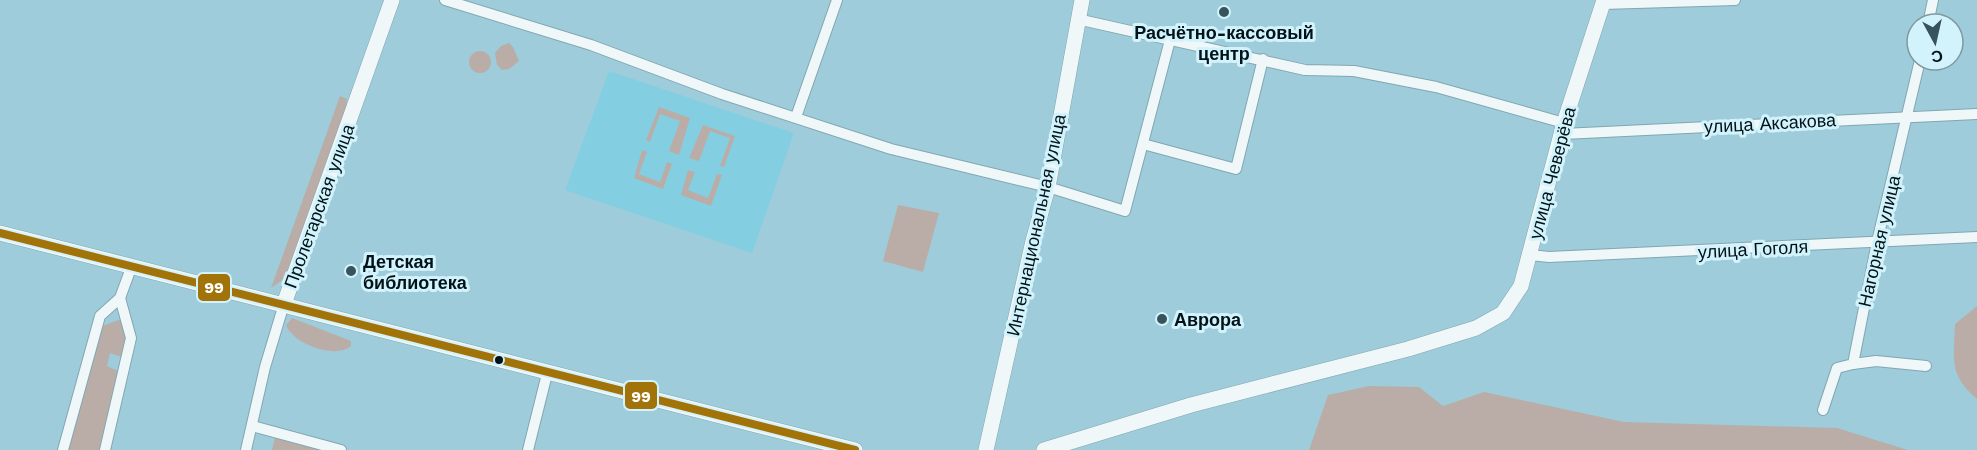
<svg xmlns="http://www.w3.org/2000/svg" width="1977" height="450" viewBox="0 0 1977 450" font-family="'Work Sans',sans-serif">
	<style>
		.built { fill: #84cee2 }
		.green { fill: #baada8 }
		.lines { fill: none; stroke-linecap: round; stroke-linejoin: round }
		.street-casing { stroke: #81a7b2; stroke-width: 12 }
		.secondary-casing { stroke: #81a7b2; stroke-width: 16 }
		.street { stroke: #f0f7f9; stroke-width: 10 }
		.secondary { stroke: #f0f7f9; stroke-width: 15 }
		.bus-1-casing { stroke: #d3f3fc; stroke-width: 12 }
		.bus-1 { stroke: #a17309; stroke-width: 8 }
		.poi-dot { fill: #37545d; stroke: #d3f3fc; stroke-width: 2 }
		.bus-dot { fill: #001319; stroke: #d3f3fc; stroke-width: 2 }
		.labels { text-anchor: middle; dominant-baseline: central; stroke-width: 6; stroke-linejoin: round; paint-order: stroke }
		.poi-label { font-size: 18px; font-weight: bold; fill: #001319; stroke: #d3f3fc; text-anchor: start }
		.street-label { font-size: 18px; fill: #001319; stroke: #d3f3fc }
		.line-badge { stroke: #d3f3fc; stroke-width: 2 }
		.badge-label { font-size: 16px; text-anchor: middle; font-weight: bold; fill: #fff }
	</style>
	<rect width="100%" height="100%" fill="#9eccda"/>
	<polygon class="built" points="609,71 794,133 752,253 565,190"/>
	<g class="green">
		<polygon points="509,43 513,47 519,61 509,69 502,70 497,65 495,53 501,46"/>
		<circle cx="480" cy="62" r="11"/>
		<polygon points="340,96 347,99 346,108 291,261 284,279 271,288"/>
		<polygon points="659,107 690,118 679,155 669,151 680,121 660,114 650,142 646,140"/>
		<polygon points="703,125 735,136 724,167 720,166 730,138 710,131 699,161 689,158"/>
		<polygon points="642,150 647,152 639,174 660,182 667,162 672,164 663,189 634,178"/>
		<polygon points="688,170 695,172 688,190 708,198 717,174 722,175 711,206 681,195"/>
		<polygon points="898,205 939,213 923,272 883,261"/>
		<path d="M1977 306V399C1948 374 1954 359 1955 324Z"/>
		<path d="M292 318 351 341V346C335 360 292 343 286 325Z"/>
		<polygon points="119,320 128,323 124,358 110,353 107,366 118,371 105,450 64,450 102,326"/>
		<polygon points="1369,386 1419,387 1443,406 1484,392 1624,422 1837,428 1908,450 1309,450 1328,395"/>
		<polygon points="276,433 327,450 272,450"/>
	</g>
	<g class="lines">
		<defs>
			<g id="street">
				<polyline points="445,0 591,45 722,94 891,149 1048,187 1125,211 1170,40"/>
				<polyline points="1603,4 1735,0"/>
				<polyline points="1077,19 1305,70 1354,71 1436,87 1564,123"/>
				<polyline points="1928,24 1933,0"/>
				<polyline points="796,117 837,0"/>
				<polyline points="1563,134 1977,114"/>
				<polyline points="1143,144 1236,169 1263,59"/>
				<polyline points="1530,255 1549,257 1977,237"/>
				<polyline points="1853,364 1876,361 1926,366"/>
				<polyline points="1823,410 1837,368 1853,364 1877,242 1920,60"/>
				<polyline points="252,426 341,450"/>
				<polyline points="63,450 100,316 120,298 131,268"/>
				<polyline points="105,450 131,338 120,298"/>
				<polyline points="246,450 265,367 284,304"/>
				<polyline points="528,450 547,374"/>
			</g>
			<g id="secondary">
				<polyline points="0,233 855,450"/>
				<polyline points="284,304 392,0"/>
				<polyline points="986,450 1033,241 1048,187 1082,0"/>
				<polyline points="1044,450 1191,405 1408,349 1476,328 1503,313 1521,286 1564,123 1604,0"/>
			</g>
		</defs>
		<use href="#street" class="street-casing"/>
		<use href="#secondary" class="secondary-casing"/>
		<use href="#street" class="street"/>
		<use href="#secondary" class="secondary"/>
		<defs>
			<polyline id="bus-1" points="0,233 855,450"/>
		</defs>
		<use href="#bus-1" class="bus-1-casing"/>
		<use href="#bus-1" class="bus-1"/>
	</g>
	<g class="poi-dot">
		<circle cx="1224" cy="12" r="6"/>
		<circle cx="351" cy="271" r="6"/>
		<circle cx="1162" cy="319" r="6"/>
	</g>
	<circle class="bus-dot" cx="499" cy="360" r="5"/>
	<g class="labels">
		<g class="poi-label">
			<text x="1224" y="32" text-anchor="middle">Расчётно-кассовый<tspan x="1224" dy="21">центр</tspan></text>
			<text x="363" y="261">Детская<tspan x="363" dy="21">библиотека</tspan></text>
			<text x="1174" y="319">Аврора</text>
		</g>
		<g class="street-label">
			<text transform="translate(1770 123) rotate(-3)">улица Аксакова</text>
			<text transform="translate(1552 173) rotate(-75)">улица Чеверёва</text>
			<text transform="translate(319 206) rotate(-70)">Пролетарская улица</text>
			<text transform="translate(1036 225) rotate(-78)">Интернациональная улица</text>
			<text transform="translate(1879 241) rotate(-77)">Нагорная улица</text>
			<text transform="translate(1753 249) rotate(-3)">улица Гоголя</text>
		</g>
	</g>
	<g class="line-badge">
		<rect x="197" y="273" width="34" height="29" rx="6" fill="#a17309"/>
		<rect x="624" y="381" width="34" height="29" rx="6" fill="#a17309"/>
	</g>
	<g class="badge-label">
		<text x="214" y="293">99</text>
		<text x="641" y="402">99</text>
	</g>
	<g transform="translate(1935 42) rotate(172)"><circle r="28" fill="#d3f3fc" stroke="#7f99a1" stroke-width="1.5"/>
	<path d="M0-4.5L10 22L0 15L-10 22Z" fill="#37545d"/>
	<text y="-9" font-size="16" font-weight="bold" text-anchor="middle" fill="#001319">С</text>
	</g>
</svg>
